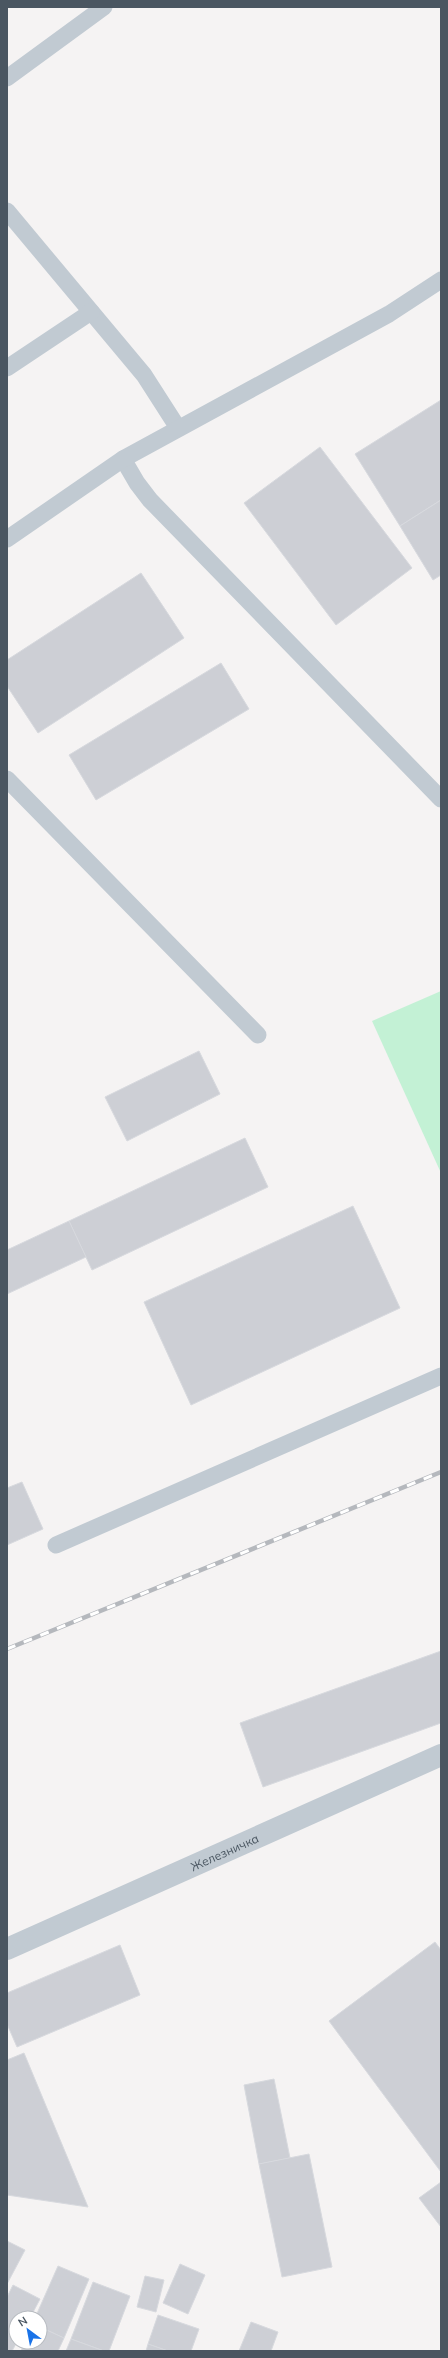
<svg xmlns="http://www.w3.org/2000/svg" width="448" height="2358" viewBox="0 0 448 2358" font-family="Mulish,sans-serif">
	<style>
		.green { fill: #c3f1d5 }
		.building { fill: #cdcfd5; stroke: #d7d9de }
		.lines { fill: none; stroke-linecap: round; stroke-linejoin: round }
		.service { stroke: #c1cad2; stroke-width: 17 }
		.tertiary { stroke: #c1cad2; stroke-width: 22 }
		.rail-casing { stroke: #b5b8bd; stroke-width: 4.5 }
		.rail { stroke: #fff; stroke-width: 3; stroke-dasharray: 9; stroke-linecap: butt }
		.labels { text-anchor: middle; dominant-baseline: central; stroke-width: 3; stroke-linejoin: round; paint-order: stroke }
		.street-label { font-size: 12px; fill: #4a5661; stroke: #fff }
	</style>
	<rect width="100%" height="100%" fill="#f5f3f3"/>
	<polygon class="green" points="441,991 441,1173 372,1021"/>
	<g class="building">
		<polygon points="441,400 441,500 400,526 355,454"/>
		<polygon points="320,447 412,568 336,625 244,503"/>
		<polygon points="441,500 441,575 433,580 400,526"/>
		<polygon points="141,573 184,638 38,733 7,686 7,660"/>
		<polygon points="221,663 249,709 96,800 69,755"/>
		<polygon points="199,1051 220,1094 127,1141 105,1097"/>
		<polygon points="245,1138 268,1187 92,1270 69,1221"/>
		<polygon points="353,1206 400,1308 191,1405 144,1302"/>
		<polygon points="69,1221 86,1257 7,1294 7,1250"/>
		<polygon points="22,1482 43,1529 7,1545 7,1488"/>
		<polygon points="441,1651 441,1723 263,1787 240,1723"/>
		<polygon points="435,1942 441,1950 441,2172 329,2021"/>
		<polygon points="120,1945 140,1995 17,2047 7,2024 7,1993"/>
		<polygon points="24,2053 88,2207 7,2195 7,2060"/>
		<polygon points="274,2079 290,2158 259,2164 244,2085"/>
		<polygon points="309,2154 332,2267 282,2277 259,2164"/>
		<polygon points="441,2182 441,2227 419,2198"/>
		<polygon points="7,2241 25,2250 7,2284"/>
		<polygon points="180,2264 205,2275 188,2314 163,2303"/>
		<polygon points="58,2266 89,2279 64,2338 40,2327 40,2318 35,2318"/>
		<polygon points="145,2276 164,2280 156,2312 137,2307"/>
		<polygon points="93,2282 130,2296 109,2351 104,2351 71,2339"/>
		<polygon points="13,2285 40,2299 30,2318 16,2318 17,2342 12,2351 7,2351 7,2297"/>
		<polygon points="158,2315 199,2329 191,2351 168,2351 148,2344"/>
		<polygon points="251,2322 278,2332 271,2351 239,2351"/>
		<polygon points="40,2327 64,2338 58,2351 21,2351 25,2342 40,2342"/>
		<polygon points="71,2339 104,2351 66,2351"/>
		<polygon points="148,2344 168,2351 146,2351"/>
	</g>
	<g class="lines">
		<g class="service">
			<polyline points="7,78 104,7"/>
			<polyline points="7,211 144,375 178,428"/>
			<polyline points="7,368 91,312"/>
			<polyline points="123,459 137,483 150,500 441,799"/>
			<polyline points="7,539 123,459 389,314 441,280"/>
			<polyline points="7,779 258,1035"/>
			<polyline points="56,1545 441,1376"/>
		</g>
		<path class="tertiary" id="s1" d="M7 1949 441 1755"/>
		<defs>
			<polyline id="rail" points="7,1649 441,1472"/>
		</defs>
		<use href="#rail" class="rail-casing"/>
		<use href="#rail" class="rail"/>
	</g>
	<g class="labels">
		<g class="street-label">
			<text stroke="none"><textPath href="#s1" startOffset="238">Железничка</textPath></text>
		</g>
	</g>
	<rect width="448" height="2358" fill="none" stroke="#4a5661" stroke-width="16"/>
	<g transform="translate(28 2330) rotate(328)"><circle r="19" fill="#ffffff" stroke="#b7bbc0"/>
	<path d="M0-3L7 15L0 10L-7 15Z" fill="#1a73e8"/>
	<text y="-6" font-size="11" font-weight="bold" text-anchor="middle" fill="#4a5661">N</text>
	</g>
</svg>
